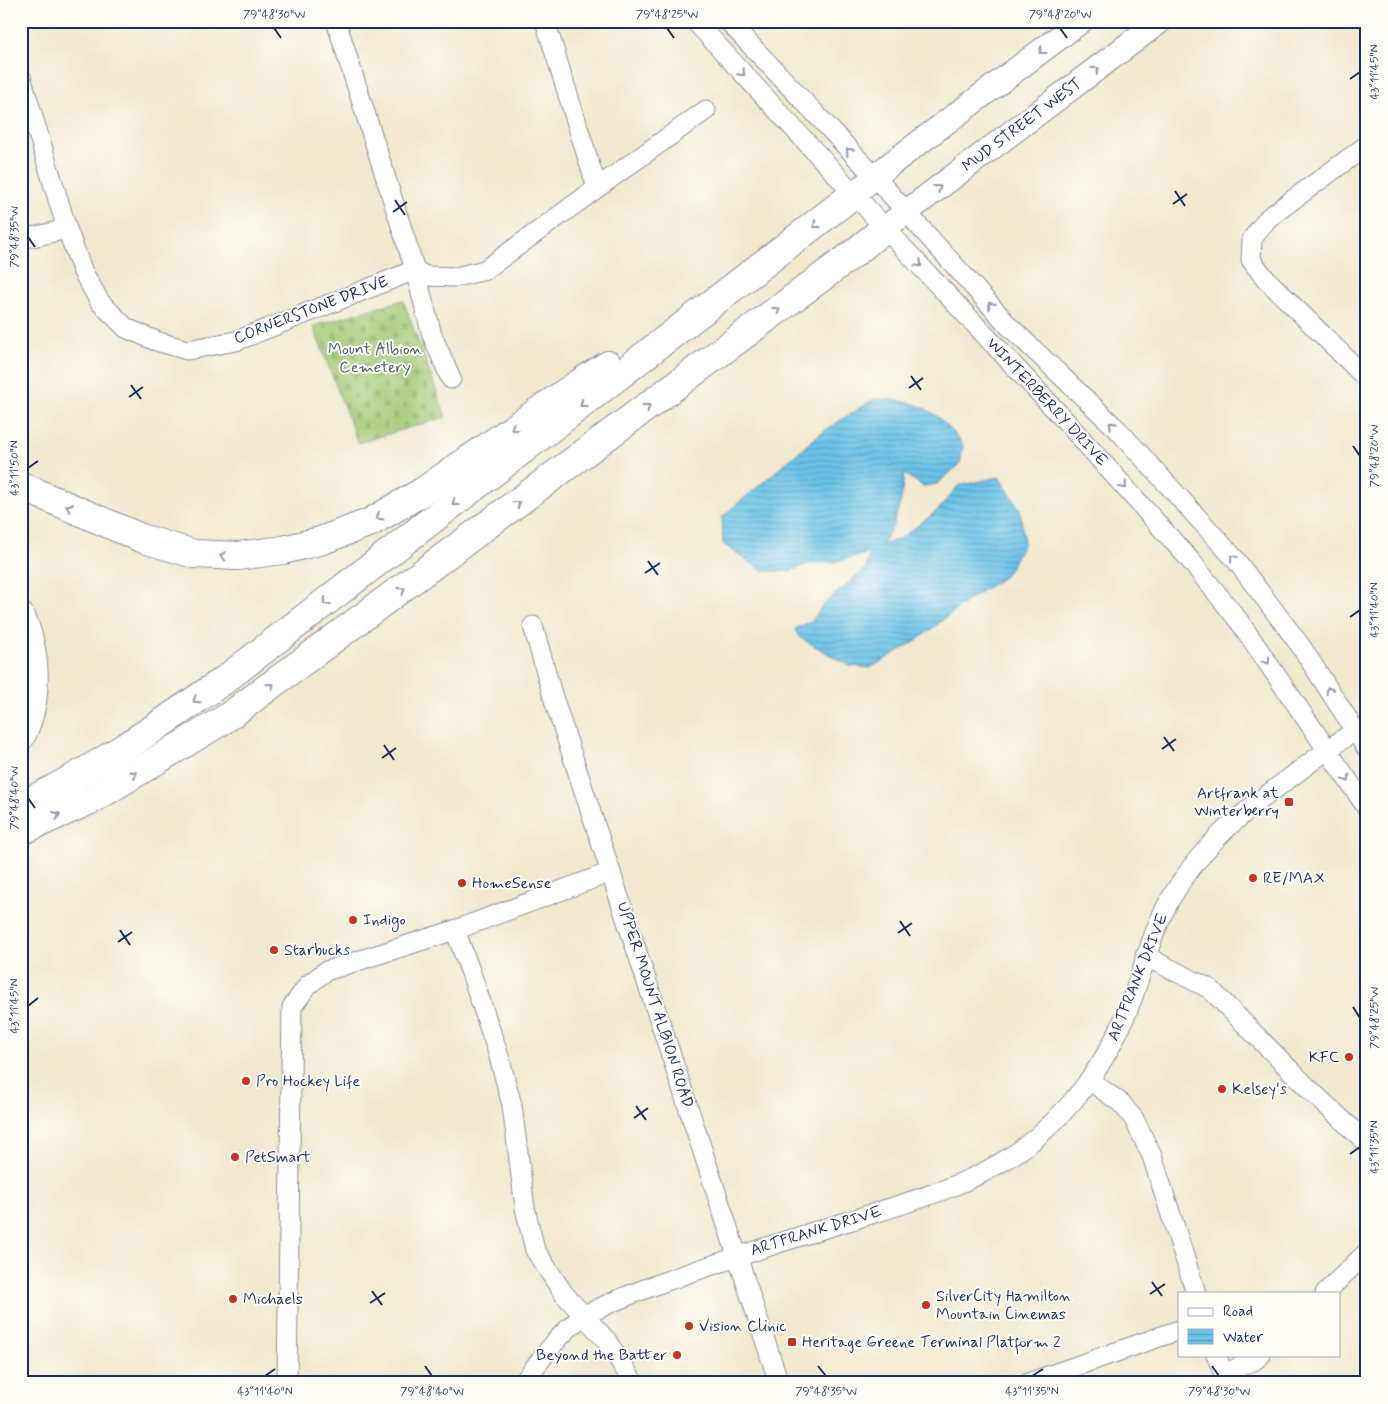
<svg xmlns="http://www.w3.org/2000/svg" width="1388" height="1404" viewBox="0 0 1388 1404" font-family="Mynerve,sans-serif">
	<style>
		.cemetery { fill: url(#cemetery-stones); stroke: #5e7b68 }
		.water { fill: url(#water-rules); stroke: #4379a3 }
		.lines { fill: none; stroke-linecap: round; stroke-linejoin: round }
		.minor-casing { stroke: #868c96; stroke-width: 21 }
		.major-casing { stroke: #868c96; stroke-width: 26 }
		.highway-casing { stroke: #868c96; stroke-width: 30 }
		.minor { stroke: #fff; stroke-width: 19 }
		.major { stroke: #fff; stroke-width: 24 }
		.highway { stroke: #fff; stroke-width: 28 }
		.oneway { stroke: #8d97ae }
		.ticks { fill: none; stroke: #1b2f5e; stroke-width: 2 }
		.poi-dot { fill: #c8321e; stroke: #fdfcf7; stroke-width: 2 }
		.labels { text-anchor: middle; dominant-baseline: central; stroke-width: 4; stroke-linejoin: round; paint-order: stroke }
		.street-label { font-size: 16px; fill: #1b2f5e; stroke: #fdfcf7 }
		.park-label { font-size: 16px; fill: #435d64; stroke: #fdfcf7 }
		.poi-label { font-size: 16px; fill: #1b2f5e; stroke: #fdfcf7; text-anchor: start }
		.neatline { fill: none; stroke: #1b2f5e; stroke-width: 2 }
		.ticks-label { font-size: 12px; text-anchor: middle; fill: #1b2f5e }
	</style>
	<defs>
		<pattern id="cemetery-stones" width="16" height="16" patternUnits="userSpaceOnUse" patternTransform="scale(1.25)"><rect width="16" height="16" fill="#a1c771"/><path d="M2 7V4a2 2 0 0 1 4 0v3zM10 15v-3a2 2 0 0 1 4 0v3z" fill="#8aab64"/></pattern>
		<pattern id="water-rules" width="6" height="5" patternUnits="userSpaceOnUse" patternTransform="scale(1.25)"><rect width="6" height="5" fill="#6bc3e8"/><path d="M0 2.5h6" fill="none" stroke="#579fbf"/></pattern>
	</defs>
	<rect width="100%" height="100%" fill="#fdfcf7"/>
	<filter id="ink" filterUnits="userSpaceOnUse"><feTurbulence type="fractalNoise" baseFrequency=".02" numOctaves="2"/><feDisplacementMap in="SourceGraphic" scale="10" xChannelSelector="R" yChannelSelector="G"/><feConvolveMatrix kernelMatrix="1 2 1 2 8 2 1 2 1" color-interpolation-filters="sRGB"/></filter>
	<filter id="wash" filterUnits="userSpaceOnUse"><feTurbulence type="fractalNoise" baseFrequency=".0096" numOctaves="4" result="noise"/><feDisplacementMap in="SourceGraphic" scale="20" xChannelSelector="R" yChannelSelector="G"/><feGaussianBlur stdDeviation="1.12" result="paint"/><feColorMatrix in="noise" values="0 0 0 0 0 0 0 0 0 0 0 0 0 0 0 0 0 1.4 0 .05"/><feComposite in="paint" operator="in"/></filter>
	<g filter="url(#wash)">
		<rect width="100%" height="100%" fill="#f1e8ce"/>
		<polygon class="cemetery" points="403,300 446,417 358,443 313,326"/>
		<path class="water" d="M874 399C920 400 936 409 963 445L960 464 937 484 923 486 904 474 901 500 893 526 881 545 900 539 938 510 958 486 999 477 1020 509 1024 543 1006 575 967 601 916 641 870 668 850 666 799 637 795 629 812 621 822 606 866 568 869 553 833 562H813L790 571H763L723 544 722 517 821 433Z"/>
	</g>
	<g filter="url(#ink)">
		<g class="lines">
			<defs>
				<g id="minor">
					<polyline points="336,21 415,270 432,335 451,379"/>
					<polyline points="695,21 909,254 1061,416 1190,560 1239,621 1367,808"/>
					<polyline points="728,21 875,177 1008,325 1119,431 1235,559 1300,645 1367,749"/>
					<polyline points="21,77 67,229 83,272 100,302 126,328 156,341 187,350 236,341 415,270 426,276 456,277 485,270 597,188 545,21"/>
					<polyline points="1367,145 1268,218 1252,239 1251,260 1265,278 1367,379"/>
					<polyline points="597,188 706,110"/>
					<polyline points="21,238 37,236 67,229"/>
					<polyline points="533,626 553,697 779,1383"/>
					<polyline points="455,930 471,973 498,1053 512,1105 525,1208 535,1250 564,1294 607,1341 634,1383"/>
					<polyline points="1145,956 1210,989 1310,1090 1367,1143"/>
					<polyline points="1089,1080 1121,1103 1134,1119 1152,1156 1196,1293"/>
					<polyline points="1325,1293 1367,1252"/>
					<polyline points="1216,1355 1228,1383"/>
					<polyline points="1224,1374 1255,1360 1261,1355"/>
					<polyline points="287,1383 292,1007 308,985 326,971 455,930 611,872"/>
					<path d="M523 1383C541 1359 558 1335 582 1317 588 1313 596 1310 602 1307 627 1295 653 1286 680 1276 736 1257 792 1238 849 1221 908 1202 968 1187 1019 1151 1070 1114 1109 1061 1131 1002 1144 967 1152 931 1171 898 1202 844 1242 813 1291 777 1312 761 1333 745 1355 731"/>
					<polyline points="1028,1383 1179,1330"/>
				</g>
				<g id="major">
					<polyline points="854,194 888,166 1081,21"/>
					<polyline points="885,228 1160,21"/>
				</g>
				<g id="highway">
					<polyline points="21,486 141,538 194,554 238,556 283,550 320,541 371,522 422,492 578,384 608,365"/>
					<path d="M21 617C37 652 39 701 21 736"/>
					<path d="M21 805C94 771 161 724 227 678L854 194"/>
					<polyline points="21,831 93,799 228,717 853,254 885,228"/>
				</g>
			</defs>
			<use href="#minor" class="minor-casing"/>
			<use href="#major" class="major-casing"/>
			<use href="#highway" class="highway-casing"/>
			<use href="#minor" class="minor"/>
			<use href="#major" class="major"/>
			<use href="#highway" class="highway"/>
		</g>
		<defs><path id="oneway-chevron" d="M-2-3.5L2.5 0L-2 3.5" fill="none" stroke-width="1.6" stroke-linecap="round" stroke-linejoin="round" transform="scale(1.25)"/></defs>
		<g class="oneway">
			<use href="#oneway-chevron" transform="translate(1042 51) rotate(143)"/>
			<use href="#oneway-chevron" transform="translate(1096 70) rotate(-37)"/>
			<use href="#oneway-chevron" transform="translate(742 73) rotate(47)"/>
			<use href="#oneway-chevron" transform="translate(849 151) rotate(-133)"/>
			<use href="#oneway-chevron" transform="translate(938 188) rotate(-36)"/>
			<use href="#oneway-chevron" transform="translate(816 225) rotate(142)"/>
			<use href="#oneway-chevron" transform="translate(919 264) rotate(47)"/>
			<use href="#oneway-chevron" transform="translate(991 305) rotate(-132)"/>
			<use href="#oneway-chevron" transform="translate(777 310) rotate(-36)"/>
			<use href="#oneway-chevron" transform="translate(583 404) rotate(142)"/>
			<use href="#oneway-chevron" transform="translate(647 407) rotate(-37)"/>
			<use href="#oneway-chevron" transform="translate(1112 425) rotate(-136)"/>
			<use href="#oneway-chevron" transform="translate(514 428) rotate(145)"/>
			<use href="#oneway-chevron" transform="translate(1124 486) rotate(48)"/>
			<use href="#oneway-chevron" transform="translate(455 503) rotate(142)"/>
			<use href="#oneway-chevron" transform="translate(517 504) rotate(-37)"/>
			<use href="#oneway-chevron" transform="translate(69 507) rotate(-157)"/>
			<use href="#oneway-chevron" transform="translate(379 517) rotate(149)"/>
			<use href="#oneway-chevron" transform="translate(223 556) rotate(-177)"/>
			<use href="#oneway-chevron" transform="translate(1233 558) rotate(-130)"/>
			<use href="#oneway-chevron" transform="translate(402 590) rotate(-36)"/>
			<use href="#oneway-chevron" transform="translate(326 602) rotate(142)"/>
			<use href="#oneway-chevron" transform="translate(1267 661) rotate(55)"/>
			<use href="#oneway-chevron" transform="translate(271 686) rotate(-36)"/>
			<use href="#oneway-chevron" transform="translate(1329 690) rotate(-122)"/>
			<use href="#oneway-chevron" transform="translate(196 700) rotate(145)"/>
			<use href="#oneway-chevron" transform="translate(134 774) rotate(-31)"/>
			<use href="#oneway-chevron" transform="translate(1347 779) rotate(56)"/>
			<use href="#oneway-chevron" transform="translate(57 815) rotate(-24)"/>
		</g>
	</g>
	<path class="ticks" d="M274 28 281 38M667 28 674 38M1060 28 1067 38M1350 79 1360 72M1175 191 1185 206M395 200 405 215M1173 204 1187 194M393 212 407 202M28 237 35 247M911 376 921 390M131 385 141 399M909 388 923 378M129 397 143 387M1353 446 1360 456M28 468 38 461M648 561 658 575M645 573 660 563M1350 617 1360 610M1164 737 1174 751M384 745 394 760M1162 749 1176 739M382 758 396 748M28 798 35 808M900 921 910 936M120 930 130 945M898 933 912 923M118 942 132 932M28 1006 38 998M1353 1007 1360 1018M636 1106 646 1120M634 1118 648 1108M1350 1154 1360 1147M1152 1282 1162 1296M372 1291 382 1305M1150 1294 1165 1284M370 1303 385 1293M425 1366 432 1376M818 1366 826 1376M1212 1366 1219 1376M265 1376 275 1369M1032 1376 1043 1369"/>
	<g class="poi-dot">
		<rect x="1284" y="797" width="10" height="10" rx="2.5"/>
		<circle cx="1253" cy="878" r="5"/>
		<circle cx="462" cy="883" r="5"/>
		<circle cx="353" cy="920" r="5"/>
		<circle cx="274" cy="950" r="5"/>
		<circle cx="1349" cy="1057" r="5"/>
		<circle cx="246" cy="1081" r="5"/>
		<circle cx="1222" cy="1089" r="5"/>
		<circle cx="235" cy="1157" r="5"/>
		<circle cx="233" cy="1299" r="5"/>
		<circle cx="926" cy="1305" r="5"/>
		<circle cx="689" cy="1326" r="5"/>
		<rect x="787" y="1337" width="10" height="10" rx="2.5"/>
		<circle cx="677" cy="1355" r="5"/>
	</g>
	<g class="labels">
		<g class="street-label">
			<text transform="translate(1022 125) rotate(-37)">MUD STREET WEST</text>
			<text transform="translate(311 310) rotate(-21)">CORNERSTONE DRIVE</text>
			<text transform="translate(1047 402) rotate(47)">WINTERBERRY DRIVE</text>
			<text transform="translate(1138 977) rotate(-68)">ARTFRANK DRIVE</text>
			<text transform="translate(655 1005) rotate(72)">UPPER MOUNT ALBION ROAD</text>
			<text transform="translate(816 1231) rotate(-17)">ARTFRANK DRIVE</text>
		</g>
		<g class="park-label">
			<text x="375" y="349">Mount Albion<tspan x="375" dy="18">Cemetery</tspan></text>
		</g>
		<g class="poi-label">
			<text x="1279" y="793" text-anchor="end">Artfrank at<tspan x="1279" dy="18">Winterberry</tspan></text>
			<text x="1263" y="878">RE/MAX</text>
			<text x="472" y="883">HomeSense</text>
			<text x="363" y="920">Indigo</text>
			<text x="284" y="950">Starbucks</text>
			<text x="1339" y="1057" text-anchor="end">KFC</text>
			<text x="256" y="1081">Pro Hockey Life</text>
			<text x="1232" y="1089">Kelsey's</text>
			<text x="245" y="1157">PetSmart</text>
			<text x="936" y="1296">SilverCity Hamilton<tspan x="936" dy="18">Mountain Cinemas</tspan></text>
			<text x="243" y="1299">Michaels</text>
			<text x="699" y="1326">Vision Clinic</text>
			<text x="802" y="1342">Heritage Greene Terminal Platform 2</text>
			<text x="667" y="1355" text-anchor="end">Beyond the Batter</text>
		</g>
	</g>
	<rect width="1388" height="1404" fill="none" stroke="#fdfcf7" stroke-width="55"/>
	<rect x="1178" y="1292" width="162" height="65" fill="#fdfcf7" stroke="#a3aaba"/>
	<rect x="1188" y="1308" width="25" height="8" fill="#ffffff" stroke="#a3aaba"/>
	<text x="1223" y="1316" font-size="15" fill="#1b2f5e">Road</text>
	<rect x="1188" y="1329" width="25" height="15" fill="url(#water-rules)" stroke="#a3aaba"/>
	<text x="1223" y="1342" font-size="15" fill="#1b2f5e">Water</text>
	<rect x="28" y="28" width="1332" height="1348" class="neatline"/>
	<g class="ticks-label">
		<text x="274" y="18">79°48'30"W</text>
		<text x="667" y="18">79°48'25"W</text>
		<text x="1060" y="18">79°48'20"W</text>
		<text transform="translate(1374 72) rotate(-90)" y="4">43°11'45"N</text>
		<text transform="translate(14 237) rotate(-90)" y="4">79°48'35"W</text>
		<text transform="translate(1374 456) rotate(-90)" y="4">79°48'20"W</text>
		<text transform="translate(14 468) rotate(-90)" y="4">43°11'50"N</text>
		<text transform="translate(1374 610) rotate(-90)" y="4">43°11'40"N</text>
		<text transform="translate(14 798) rotate(-90)" y="4">79°48'40"W</text>
		<text transform="translate(14 1006) rotate(-90)" y="4">43°11'45"N</text>
		<text transform="translate(1374 1018) rotate(-90)" y="4">79°48'25"W</text>
		<text transform="translate(1374 1147) rotate(-90)" y="4">43°11'35"N</text>
		<text x="265" y="1395">43°11'40"N</text>
		<text x="432" y="1395">79°48'40"W</text>
		<text x="826" y="1395">79°48'35"W</text>
		<text x="1032" y="1395">43°11'35"N</text>
		<text x="1219" y="1395">79°48'30"W</text>
	</g>
</svg>
